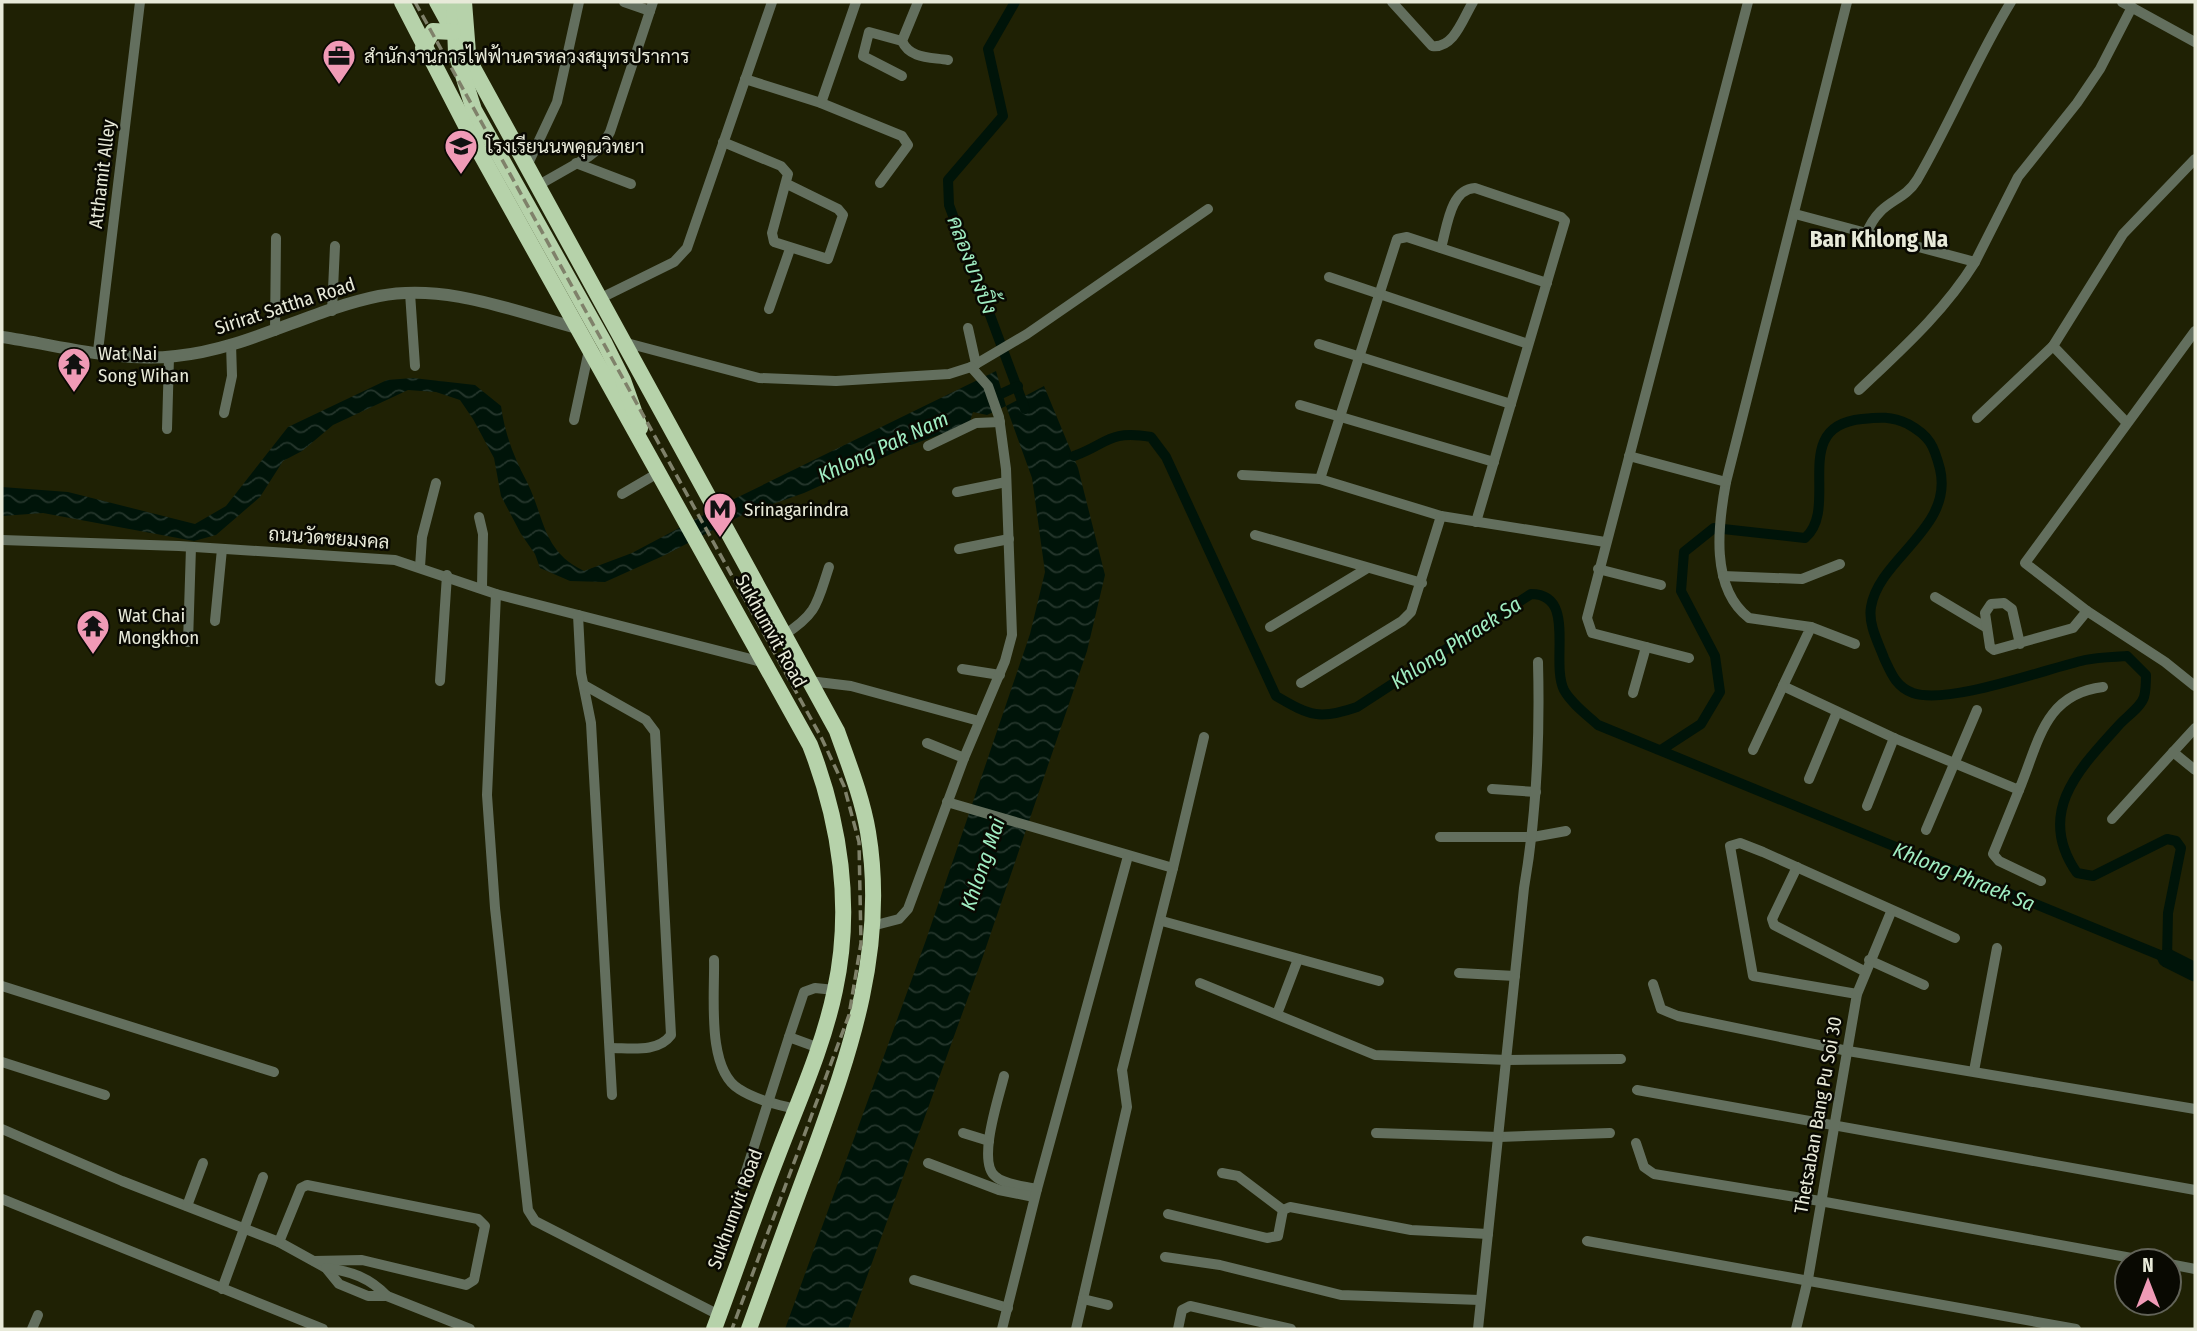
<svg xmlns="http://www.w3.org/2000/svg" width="2197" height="1331" viewBox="0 0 2197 1331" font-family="'Fira Sans Condensed',Sarabun,sans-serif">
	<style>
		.water { fill: url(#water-waves) }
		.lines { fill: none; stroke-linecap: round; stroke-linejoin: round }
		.canal { stroke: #001409; stroke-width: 10 }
		.river { stroke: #001409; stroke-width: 19 }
		.minor { stroke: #636f5e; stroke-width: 10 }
		.tertiary { stroke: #636f5e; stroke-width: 12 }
		.trunk { stroke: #b6d2aa; stroke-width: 16 }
		.rail { stroke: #7f816a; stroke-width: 3.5; stroke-dasharray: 10 5; stroke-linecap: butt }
		.labels { text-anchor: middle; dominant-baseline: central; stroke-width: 5; stroke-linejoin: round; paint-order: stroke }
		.poi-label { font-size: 19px; fill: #e8ead9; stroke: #090902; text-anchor: start }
		.street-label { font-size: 19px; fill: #e8ead9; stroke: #090902 }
		.water-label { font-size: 21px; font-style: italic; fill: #a0edc2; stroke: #090902 }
		.quarter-label { font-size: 23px; font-weight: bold; fill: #e8ead9; stroke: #090902 }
	</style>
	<defs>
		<pattern id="water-waves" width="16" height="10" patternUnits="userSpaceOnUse" patternTransform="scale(1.75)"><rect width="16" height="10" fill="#001409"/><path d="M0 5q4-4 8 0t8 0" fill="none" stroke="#25362c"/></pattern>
	</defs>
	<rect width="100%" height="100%" fill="#1f2104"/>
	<path class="water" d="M996 371 1006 406 1044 386 1078 468 1105 575 1087 651 982 959 848 1329H785L926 940 1030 634 1045 572 1032 478 1006 406 987 415 973 412 969 424 911 445 804 493 744 514 665 555 605 582 570 581 540 568 535 554 521 534 501 496 494 458 473 419 460 400 436 392 408 390 333 425 302 451 283 461 260 497 216 535 194 541 43 513 2 516V487L68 492 195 524 226 506 288 427 387 380 413 378 475 385 501 406C505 435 514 457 527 482 545 518 542 551 584 571L632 553 730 501Z"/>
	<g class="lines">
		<g class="canal">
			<polyline points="1015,2 988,49 1003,116 948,180 949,205 1025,409"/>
			<polyline points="990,399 1018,386"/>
			<path d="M1074 456C1109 443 1108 430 1151 437L1166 457 1276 696C1310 716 1320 720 1357 707L1531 594C1577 594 1550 661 1564 690 1571 703 1587 715 1598 725L2167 958 2168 913 2181 848 2176 841 2167 839 2093 876 2077 873C2035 813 2079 769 2119 725 2126 717 2141 707 2144 697 2146 690 2146 682 2146 675L2127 656C2113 657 2098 657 2085 660 2045 669 1950 705 1913 693 1896 687 1891 673 1884 658 1878 642 1868 624 1871 607 1879 558 1954 528 1940 469 1934 446 1930 436 1908 424 1891 416 1880 417 1862 419 1788 426 1841 507 1805 538L1714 528 1684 552 1681 591 1715 656 1720 692 1701 724 1661 750"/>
		</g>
		<polyline class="river" points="2167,958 2195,972"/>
		<g class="minor">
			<polyline points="624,2 650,11"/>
			<path d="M918 2 902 41C910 59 930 57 948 60"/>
			<path d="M1392 2 1432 46C1454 49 1463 18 1473 2"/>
			<path d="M1847 2 1726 482C1718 525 1710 588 1749 618L1811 627 1783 686 1894 738 2019 790C2039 742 2044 694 2103 687"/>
			<polyline points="2122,2 2195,42"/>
			<polyline points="902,76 863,56 869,32 902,41"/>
			<polyline points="745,79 821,103 902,136 908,145 880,183"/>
			<polyline points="821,103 856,2"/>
			<polyline points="723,142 781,166 788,174 772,233 774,242 828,259 843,215 838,209 787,184"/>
			<polyline points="576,163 631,184"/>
			<polyline points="527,166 557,102 579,2"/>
			<polyline points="537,186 588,157 602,146 610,132 653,2"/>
			<polyline points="1795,214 1975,262 2018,177 2077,103 2100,69 2132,7"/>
			<path d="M1866 234C1881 198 1902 204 1917 180 1951 122 1976 59 2011 2"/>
			<path d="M1441 248C1447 228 1450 189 1475 188L1561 217 1565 221 1476 522"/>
			<polyline points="1329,277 1528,344"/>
			<polyline points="410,293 415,366"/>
			<polyline points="599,299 674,262 687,248 772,2"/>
			<polyline points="769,309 790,249"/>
			<polyline points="332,311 335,246"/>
			<polyline points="968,328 976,364"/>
			<polyline points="275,331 276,238"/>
			<polyline points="2195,331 2025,563 2087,611 2165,662 2195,686"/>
			<polyline points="623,342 759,378 836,381 949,374 971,367 1027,334 1208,209"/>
			<polyline points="1319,344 1511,404"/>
			<polyline points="98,351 140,2"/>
			<path d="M1859 390C1901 350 1944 312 1975 262"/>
			<polyline points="1300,405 1494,462"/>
			<polyline points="224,413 232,376 231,344"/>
			<polyline points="1977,418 2053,346"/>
			<polyline points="574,420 589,350"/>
			<polyline points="2126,422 2053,346 2123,234 2195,159"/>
			<polyline points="167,429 169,357"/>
			<polyline points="928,446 976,423 1000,422"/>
			<polyline points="1629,456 1726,482"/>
			<polyline points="1242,475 1320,479 1441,516 1605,542"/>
			<polyline points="1320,479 1397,239 1407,237 1547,283"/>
			<polyline points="957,492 1006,482"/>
			<polyline points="622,494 658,473"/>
			<polyline points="479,517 483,534 482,587"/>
			<polyline points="1255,535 1422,583"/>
			<polyline points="2,540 179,546 395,560 496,594 766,663"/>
			<polyline points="959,549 1009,539"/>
			<polyline points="420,567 422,537 436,483"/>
			<polyline points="1598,569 1661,585"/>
			<polyline points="1723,576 1802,579 1840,564"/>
			<polyline points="496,594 487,795 495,908 528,1210 535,1221 719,1315"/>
			<polyline points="1935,597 1987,628"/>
			<polyline points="578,615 581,673 591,723 612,1095"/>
			<polyline points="215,621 222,549"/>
			<polyline points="1270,627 1366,569"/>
			<polyline points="1811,627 1855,644"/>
			<path d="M784 635C818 613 817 603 829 567"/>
			<polyline points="188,642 191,547"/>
			<polyline points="2020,644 2012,609 2004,603 1991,604 1985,613 1990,647 1994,650 2073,628 2087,611"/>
			<polyline points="1689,658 1592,633 1587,618 1748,2"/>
			<polyline points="962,669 1000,675"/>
			<polyline points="440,681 447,575"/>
			<polyline points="809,681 851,686 979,721"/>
			<polyline points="1301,683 1402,621 1411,612 1441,516"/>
			<path d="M584 685 646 720 655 732 671 1035C658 1053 631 1048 610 1048"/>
			<polyline points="1633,693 1646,647"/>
			<polyline points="927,743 964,758"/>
			<polyline points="1753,750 1783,686"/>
			<polyline points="2173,752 2195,770"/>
			<polyline points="1809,779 1837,712"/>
			<polyline points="1492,789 1536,792"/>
			<polyline points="2019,790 1993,854 1999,861 2041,881"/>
			<polyline points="947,802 1173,868 1122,1070 1127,1107 1076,1329"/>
			<polyline points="1867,806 1894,738"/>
			<polyline points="2112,819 2195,728"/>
			<polyline points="1926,830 1977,710"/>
			<polyline points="1440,837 1533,837 1566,831"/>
			<polyline points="1797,867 1772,919 1774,925 1864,971"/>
			<polyline points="1173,868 1204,737"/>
			<polyline points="1162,921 1379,981"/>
			<polyline points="872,926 899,919 908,909 964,758 1005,661 1012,635 1006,469 999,417 988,386 971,367"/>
			<path d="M714 960C715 994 706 1069 739 1089 756 1100 776 1104 795 1109"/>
			<polyline points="1869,960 1924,985"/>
			<polyline points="1459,973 1515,976"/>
			<polyline points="1200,983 1375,1055 1508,1060 1621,1059"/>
			<polyline points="1653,984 1661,1009 1678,1016 1848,1051 2195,1109"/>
			<polyline points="2,986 274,1072"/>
			<polyline points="1857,994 1753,976 1730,846 1740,843 1763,852 1955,938"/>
			<polyline points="1277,1014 1298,959"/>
			<polyline points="789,1037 804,992 815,988 835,990"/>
			<polyline points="2,1062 105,1095"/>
			<polyline points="1974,1071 1997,948"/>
			<path d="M1004 1076C999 1097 977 1161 995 1176 1004 1185 1025 1186 1037 1189"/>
			<polyline points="1637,1090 2195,1190"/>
			<polyline points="2,1129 122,1181 279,1242 326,1268 339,1284 368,1296 387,1296 470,1329"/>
			<polyline points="963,1133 989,1141"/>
			<polyline points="1376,1133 1499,1137 1610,1133"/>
			<polyline points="1636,1143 1644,1167 1654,1174 1820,1201 2148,1261"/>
			<polyline points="928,1163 999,1190 1034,1197"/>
			<polyline points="1222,1173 1238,1176 1283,1210"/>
			<polyline points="742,1184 789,1037 819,1048"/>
			<polyline points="2,1199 323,1329"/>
			<polyline points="187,1206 203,1163"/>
			<polyline points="1168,1214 1267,1238 1278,1236 1283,1210 1290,1207 1411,1230 1488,1234"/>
			<polyline points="1587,1241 2076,1329"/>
			<polyline points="279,1242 301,1188 307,1185 478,1219 485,1226 474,1280 466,1285 362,1260 314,1261"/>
			<polyline points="1165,1257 1220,1265 1341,1295 1480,1300"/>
			<polyline points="2169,1264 2195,1269"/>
			<path d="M326 1268C351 1271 370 1278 387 1296"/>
			<polyline points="914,1280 1008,1308"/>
			<polyline points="222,1289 263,1177"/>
			<polyline points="1083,1299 1108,1305"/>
			<polyline points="32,1329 38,1315"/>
			<polyline points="1002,1329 1037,1189 1128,856"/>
			<polyline points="1178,1329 1182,1310 1190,1306 1291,1329"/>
			<path d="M1478 1329 1524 888C1537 813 1540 739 1538 662"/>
			<polyline points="1796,1329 1808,1279 1857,994 1891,912"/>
		</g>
		<path class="tertiary" d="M2 337C58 345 119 363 176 356 247 349 310 310 379 296 446 283 513 311 577 328"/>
		<g class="trunk">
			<path d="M402 2 479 151 810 745C840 822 853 907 835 990 823 1048 797 1104 776 1160 754 1216 735 1273 714 1329"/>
			<path d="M437 2 837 731C849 765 862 797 868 832 887 946 851 1050 813 1154 791 1212 770 1271 749 1329"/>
			<polyline points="454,2 456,53 474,110 605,344 623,380 640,428"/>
			<polyline points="464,2 468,53"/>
			<polyline points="423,48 433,31 453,32"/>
		</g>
		<polyline class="rail" points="415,2 821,737 844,786 859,842 861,943 849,1015 732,1329"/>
	</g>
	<defs>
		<symbol id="office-pin" viewBox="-11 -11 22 30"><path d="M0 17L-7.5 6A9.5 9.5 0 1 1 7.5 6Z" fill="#f09ab6" stroke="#090902"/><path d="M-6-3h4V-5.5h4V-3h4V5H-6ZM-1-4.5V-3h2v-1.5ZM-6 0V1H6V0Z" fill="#111"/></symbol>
		<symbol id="school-pin" viewBox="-11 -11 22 30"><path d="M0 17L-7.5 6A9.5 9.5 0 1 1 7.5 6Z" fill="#f09ab6" stroke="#090902"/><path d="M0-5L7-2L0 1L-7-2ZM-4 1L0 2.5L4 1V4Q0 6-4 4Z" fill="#111"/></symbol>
		<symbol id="temple-pin" viewBox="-11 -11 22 30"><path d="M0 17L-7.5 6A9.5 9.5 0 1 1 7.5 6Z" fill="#f09ab6" stroke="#090902"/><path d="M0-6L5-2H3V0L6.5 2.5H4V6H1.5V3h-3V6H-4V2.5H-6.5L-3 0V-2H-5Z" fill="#111"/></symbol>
		<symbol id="metro-pin" viewBox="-11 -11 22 30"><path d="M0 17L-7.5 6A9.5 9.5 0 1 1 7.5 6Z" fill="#f09ab6" stroke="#090902"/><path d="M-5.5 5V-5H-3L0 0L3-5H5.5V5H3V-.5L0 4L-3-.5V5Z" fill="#111"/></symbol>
	</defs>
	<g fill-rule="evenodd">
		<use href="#office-pin" x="320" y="37" width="38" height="52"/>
		<use href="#school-pin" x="442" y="127" width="38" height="52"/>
		<use href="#temple-pin" x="55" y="345" width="38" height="52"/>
		<use href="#metro-pin" x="701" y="490" width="38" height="52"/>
		<use href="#temple-pin" x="74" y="607" width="38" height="52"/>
	</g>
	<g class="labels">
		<g class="poi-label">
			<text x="364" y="56">สำนักงานการไฟฟ้านครหลวงสมุทรปราการ</text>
			<text x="486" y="146">โรงเรียนนพคุณวิทยา</text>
			<text x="98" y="353">Wat Nai<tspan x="98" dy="22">Song Wihan</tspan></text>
			<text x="744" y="509">Srinagarindra</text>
			<text x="118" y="615">Wat Chai<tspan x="118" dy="22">Mongkhon</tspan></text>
		</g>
		<g class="street-label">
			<text transform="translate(102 174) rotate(-83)">Atthamit Alley</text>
			<text transform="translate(285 306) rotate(-18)">Sirirat Sattha Road</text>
			<text transform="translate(329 538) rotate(4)">ถนนวัดชยมงคล</text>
			<text transform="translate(771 631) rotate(61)">Sukhumvit Road</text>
			<text transform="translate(1818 1115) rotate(-80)">Thetsaban Bang Pu Soi 30</text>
			<text transform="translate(735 1209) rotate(-70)">Sukhumvit Road</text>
		</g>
		<g class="water-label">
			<text transform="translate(972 265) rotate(69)">คลองบางปิ้ง</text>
			<text transform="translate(883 447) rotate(-25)">Khlong Pak Nam</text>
			<text transform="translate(1456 643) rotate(-33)">Khlong Phraek Sa</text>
			<text transform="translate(983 864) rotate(-71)">Khlong Mai</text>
			<text transform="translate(1964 877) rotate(22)">Khlong Phraek Sa</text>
		</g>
		<g class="quarter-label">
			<text x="1879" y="239">Ban Khlong Na</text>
		</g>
	</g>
	<rect width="2197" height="1331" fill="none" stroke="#e8ead9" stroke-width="7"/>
	<g transform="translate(2148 1282)"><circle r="33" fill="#090902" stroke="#626358" stroke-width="2"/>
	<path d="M0-5L12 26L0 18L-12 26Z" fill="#f09ab6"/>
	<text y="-10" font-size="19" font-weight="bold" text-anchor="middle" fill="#e8ead9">N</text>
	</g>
</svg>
